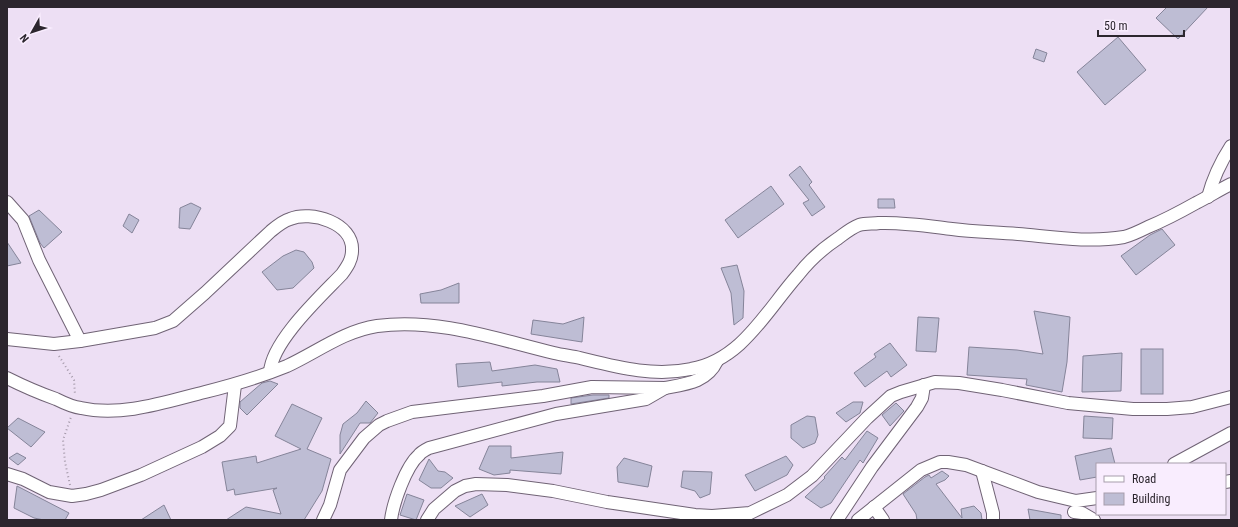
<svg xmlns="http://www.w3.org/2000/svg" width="1238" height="527" viewBox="0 0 1238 527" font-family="'Roboto Condensed',sans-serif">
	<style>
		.building { fill: #bebdd4; stroke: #858499 }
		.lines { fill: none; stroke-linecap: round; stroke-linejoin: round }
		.minor-casing { stroke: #706375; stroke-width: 14 }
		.path { stroke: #a499a9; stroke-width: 2; stroke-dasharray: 1 3; stroke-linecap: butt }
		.minor { stroke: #fff; stroke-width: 12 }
	</style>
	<rect width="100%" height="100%" fill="#eddff4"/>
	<g class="building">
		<polygon points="1167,7 1208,7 1178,39 1156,18"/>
		<polygon points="1118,37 1146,70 1105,105 1077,72"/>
		<polygon points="1036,49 1047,53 1044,62 1033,58"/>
		<polygon points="800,166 812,182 809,185 825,207 812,216 803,203 809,200 789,175"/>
		<polygon points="771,186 784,204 738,238 725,220"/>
		<polygon points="878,199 894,199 895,208 878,208"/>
		<polygon points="191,203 201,208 190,229 179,228 180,208"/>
		<polygon points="39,210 62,232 44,248 40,243 29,216"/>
		<polygon points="129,214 139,220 132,233 123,226"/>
		<polygon points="1162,229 1175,245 1136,275 1121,256 1150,235"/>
		<polygon points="7,242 21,263 7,266"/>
		<polygon points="296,250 304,252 312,262 314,268 293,288 277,290 262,272 283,256"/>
		<polygon points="737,265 744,291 743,318 734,325 731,293 721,268"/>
		<polygon points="459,283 459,303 421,303 420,294 441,290"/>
		<polygon points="1034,311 1070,317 1067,362 1062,392 1026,385 1027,379 967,375 969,347 1017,350 1043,354"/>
		<polygon points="584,317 582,342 531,334 533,320 563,324"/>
		<polygon points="918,317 939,318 936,352 916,351"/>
		<polygon points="890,343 907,365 891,377 887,371 865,387 854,373 876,357 874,354"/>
		<rect x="1141" y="349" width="22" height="45"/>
		<polygon points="1122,353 1121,391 1082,392 1083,356"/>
		<polygon points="490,362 492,371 535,365 557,369 560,382 537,382 502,386 502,382 458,387 456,364"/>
		<polygon points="270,381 278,384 247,415 240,408 240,402 262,383"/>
		<polygon points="593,395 609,395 609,398 571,404 571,398"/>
		<polygon points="366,401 378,413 370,423 360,423 340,454 340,435 343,424 357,413"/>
		<polygon points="853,402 863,402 860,413 846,422 836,413"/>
		<polygon points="896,403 904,411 890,426 882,415"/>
		<polygon points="292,404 322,418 307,449 331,459 322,491 304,520 226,520 246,507 281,514 273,490 277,488 235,495 234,489 227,491 222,462 256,456 257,463 301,449 275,436"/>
		<polygon points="807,416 815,417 818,435 815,443 803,448 791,438 791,425"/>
		<polygon points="1084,416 1113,418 1112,439 1083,438"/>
		<polygon points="18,418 45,432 31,447 7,428"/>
		<polygon points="867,431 878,438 863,463 860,460 831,503 821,508 805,497 825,478 824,477 842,457 845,460"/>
		<polygon points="489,446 511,446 511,458 563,452 561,474 510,470 510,473 494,475 479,469"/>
		<polygon points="1111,448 1115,464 1097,464 1097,477 1080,480 1075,456"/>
		<polygon points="17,453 26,458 18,465 9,458"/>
		<polygon points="786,456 793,465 787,475 755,491 745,475"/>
		<polygon points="624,458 652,466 648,487 618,482 617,467"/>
		<polygon points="429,459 438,471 445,472 453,478 441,488 431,488 419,480"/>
		<polygon points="683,471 712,472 710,494 700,498 695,491 681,487"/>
		<polygon points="942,471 949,476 945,480 936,484 962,518 961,509 974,506 981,513 982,520 917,520 916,514 903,494 925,477 929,475 931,478"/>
		<polygon points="17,486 69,513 65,520 44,520 34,518 14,508"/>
		<polygon points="407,494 424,500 416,520 400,515"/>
		<polygon points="482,494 488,505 470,517 455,506"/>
		<polygon points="164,505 171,520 141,520"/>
		<polygon points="1028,509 1061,515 1061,520 1030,520"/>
	</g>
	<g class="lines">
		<defs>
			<g id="minor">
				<path d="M1208 197C1213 178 1220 163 1231 146"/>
				<polyline points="7,202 23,220 39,260 80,341"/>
				<path d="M7 339 54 344 80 341 155 328 173 321 205 293 271 231C277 226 283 221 290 219 311 210 354 223 352 251 352 260 347 267 342 274 321 296 272 341 270 372"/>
				<path d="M7 378C23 386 39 393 56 399 64 403 72 407 81 408 122 417 165 402 205 392 233 385 260 377 287 366 317 352 344 331 377 326 438 318 496 339 554 353 562 355 571 356 580 358 617 367 653 377 691 369 742 360 766 311 798 275 809 261 822 249 837 239 844 234 851 228 859 225 866 223 873 224 879 223 904 222 928 226 952 229 974 232 996 232 1018 234 1053 237 1088 243 1124 237 1132 235 1140 231 1148 227 1165 220 1180 212 1196 203 1208 197 1219 190 1231 184"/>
				<polyline points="1174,464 1231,433"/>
				<polyline points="982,471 993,513 993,520"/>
				<polyline points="7,474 23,479 49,492 72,496 86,494 101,490 141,475 202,447 220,436 230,426 235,385"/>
				<polyline points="1225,482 1231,481"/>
				<polyline points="874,507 883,520"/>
				<polyline points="1074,512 1082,513 1094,520"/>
				<path d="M323 520 330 505 340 470 364 438 379 425 387 421 412 412 543 396 592 387 665 388C687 384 707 382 717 361"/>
				<path d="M391 520C393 503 406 466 419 455 421 452 425 450 429 448L556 414 646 399 665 388"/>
				<polyline points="427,520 434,509 455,491 465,486 476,484 507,485 553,491 607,502 695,515 712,516 750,513 787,495 812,476 867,418 891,396 901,392 935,382 959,383 1002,390 1068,403 1133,409 1167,409 1192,407 1231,397"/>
				<polyline points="837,520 872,467 917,407 922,398 924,385"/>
				<polyline points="858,520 921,470 940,462 948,462 966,465 1038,492 1076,501 1097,498"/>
			</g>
		</defs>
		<use href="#minor" class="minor-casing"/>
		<g class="path">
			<polyline points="59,356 74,380 75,395"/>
			<polyline points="70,485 65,462 63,440 71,417"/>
		</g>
		<use href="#minor" class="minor"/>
	</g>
	<rect width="1238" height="527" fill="none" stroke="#2c262e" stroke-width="16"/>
	<rect x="1096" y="463" width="130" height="52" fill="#f9edfe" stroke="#a79dab"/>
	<rect x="1104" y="476" width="20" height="6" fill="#ffffff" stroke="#a79dab"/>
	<text x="1132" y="483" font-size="12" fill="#2c262e">Road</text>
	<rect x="1104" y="493" width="20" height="12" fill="#bebdd4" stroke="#a79dab"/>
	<text x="1132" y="503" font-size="12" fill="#2c262e">Building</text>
	<g transform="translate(32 32) rotate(231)" stroke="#f9edfe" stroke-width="3" paint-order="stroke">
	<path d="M0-3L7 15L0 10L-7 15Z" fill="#2c262e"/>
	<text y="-6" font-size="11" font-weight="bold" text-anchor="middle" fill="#2c262e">N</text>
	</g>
	<path d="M1098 30v6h86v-6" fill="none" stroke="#2c262e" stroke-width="2"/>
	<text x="1104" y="30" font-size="12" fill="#2c262e" stroke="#f9edfe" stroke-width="3" paint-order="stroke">50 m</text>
</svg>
